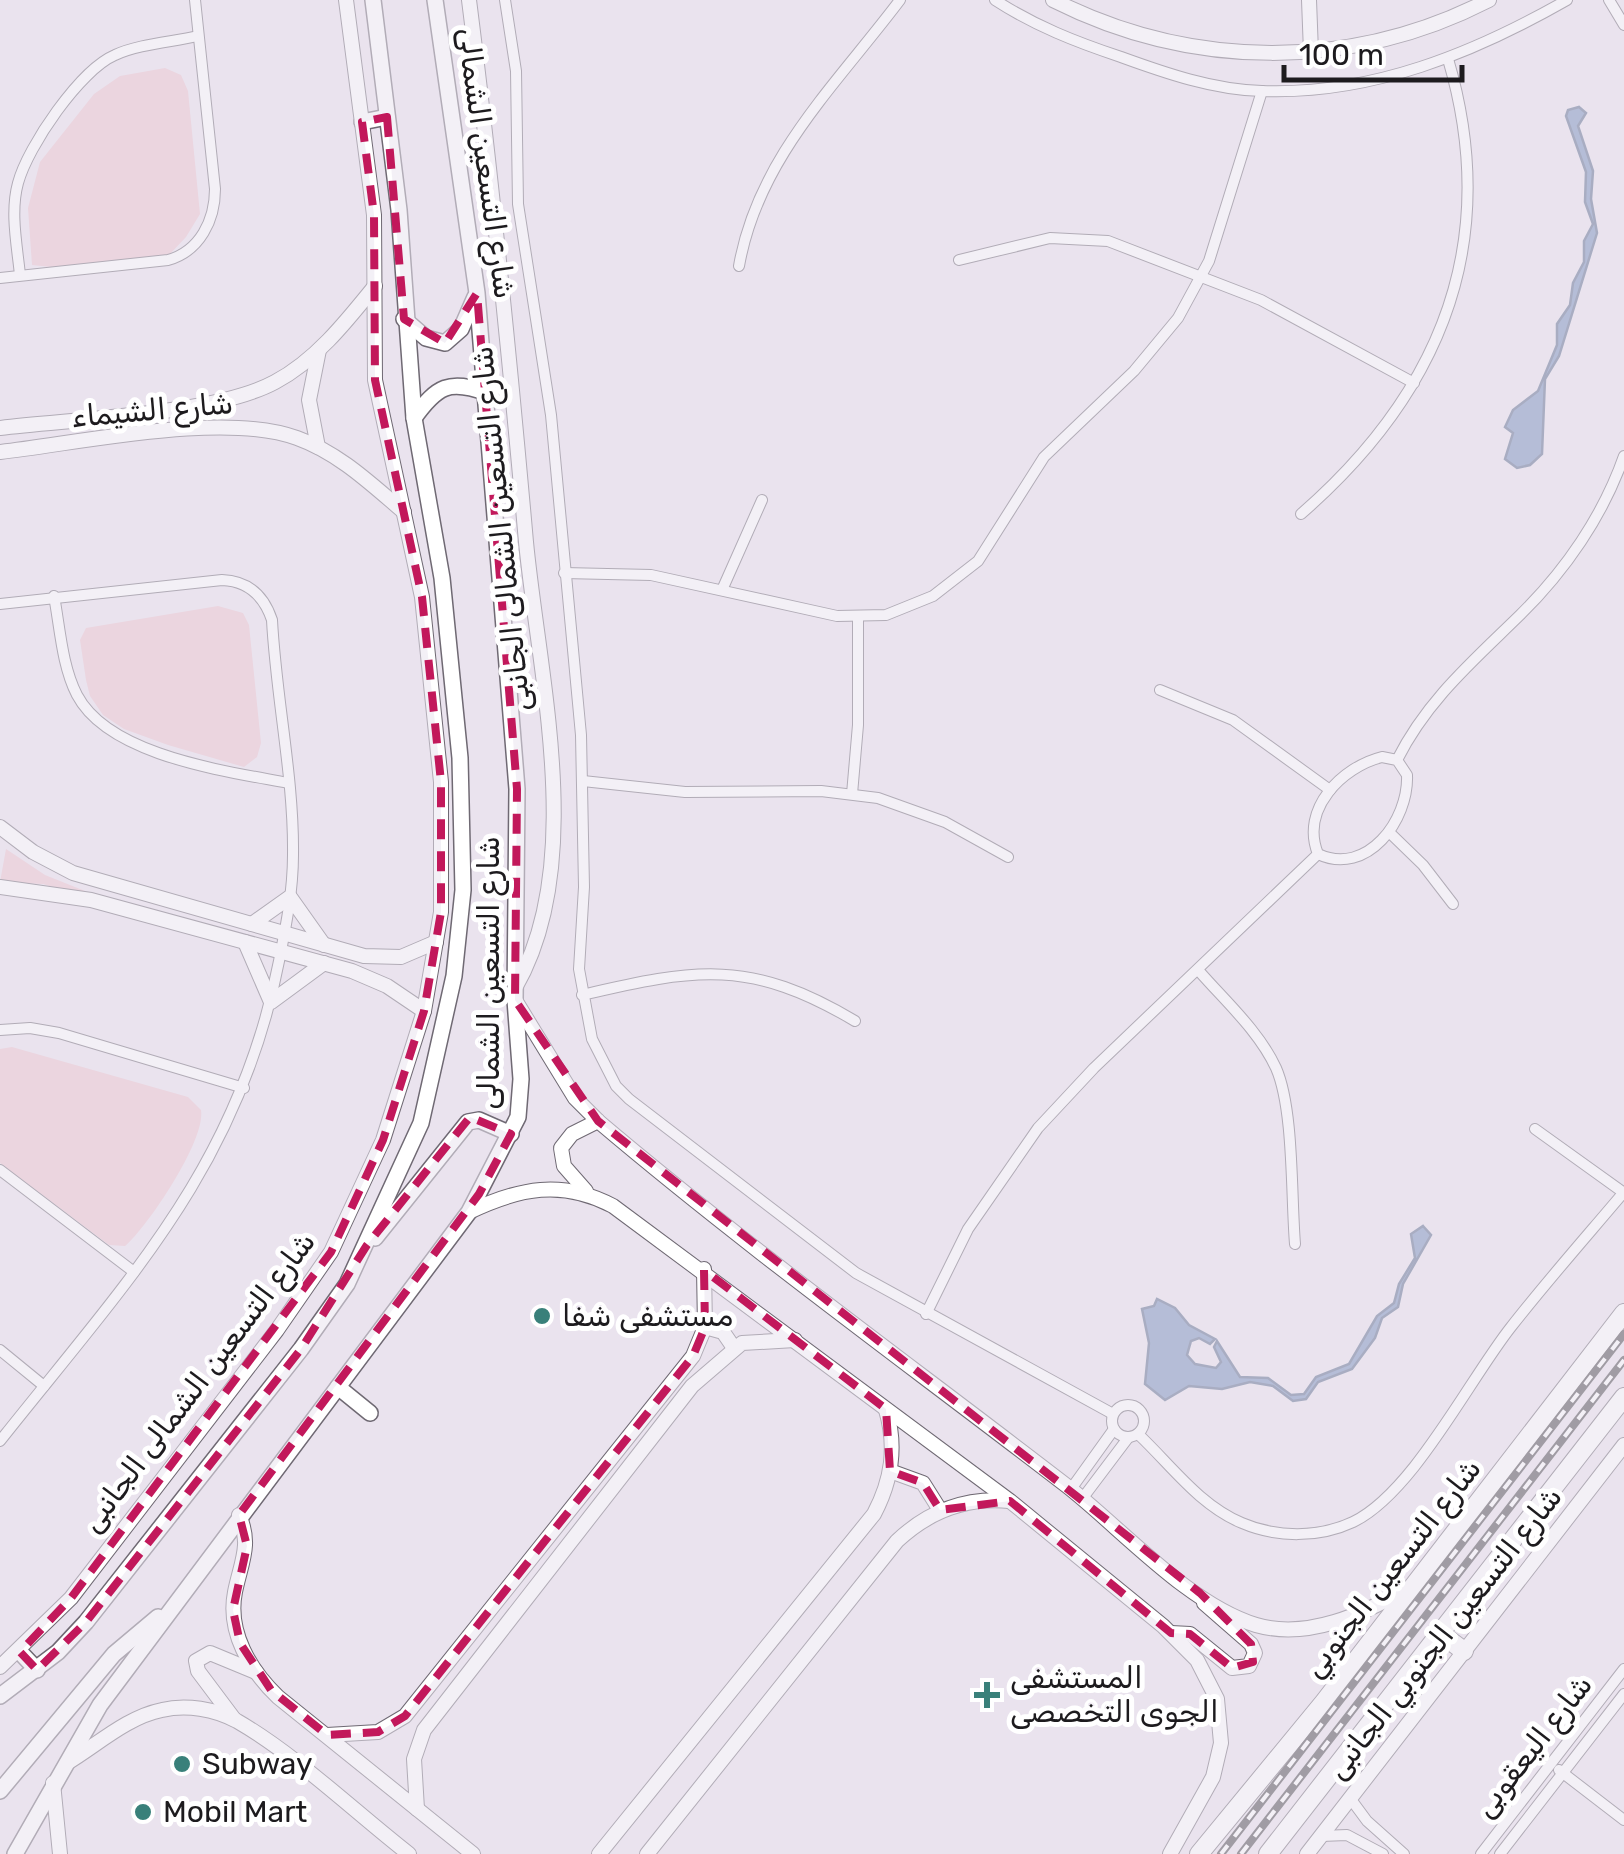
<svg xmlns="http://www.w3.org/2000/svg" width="1624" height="1854" viewBox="0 0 1624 1854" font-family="Rubik,Cairo,sans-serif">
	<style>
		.green { fill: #eec3cc }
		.water { fill: #768ebb; stroke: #5b6c8c; stroke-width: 2.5 }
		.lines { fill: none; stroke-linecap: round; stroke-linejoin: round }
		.street-casing { stroke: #6f6973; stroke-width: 12 }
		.secondary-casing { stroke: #6f6973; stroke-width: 16 }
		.primary-casing { stroke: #6f6973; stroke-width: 18 }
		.highway-casing { stroke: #6f6973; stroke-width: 20 }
		.street { stroke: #fff; stroke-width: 10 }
		.secondary { stroke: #fff; stroke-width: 14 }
		.primary { stroke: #fff; stroke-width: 15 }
		.highway { stroke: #fff; stroke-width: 18 }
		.rail-casing { stroke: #484549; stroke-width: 8 }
		.rail { stroke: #fff; stroke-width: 4; stroke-dasharray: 11; stroke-linecap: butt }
		.marked { fill: none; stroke: #c2185b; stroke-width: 8; stroke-dasharray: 20 12; stroke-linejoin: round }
		.poi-dot { fill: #39807a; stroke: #fff; stroke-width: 4 }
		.labels { text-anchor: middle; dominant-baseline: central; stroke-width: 10; stroke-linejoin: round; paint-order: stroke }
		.street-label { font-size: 30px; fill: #1d1b1e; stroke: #fff }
		.poi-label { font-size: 30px; fill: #1d1b1e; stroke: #fff; text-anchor: start }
	</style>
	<rect width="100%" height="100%" fill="#eae3ee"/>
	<g class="green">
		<polygon points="165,68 181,75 188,91 200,214 186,237 169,255 51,267 32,265 28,208 40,162 94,94 120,76"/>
		<polygon points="218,606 243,613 249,625 261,743 257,757 244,767 168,745 124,729 103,715 90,696 86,680 80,640 86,628"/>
		<polygon points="6,849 45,875 90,893 88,898 43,884 0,882"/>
		<path d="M12 1047 188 1097 201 1110C206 1140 148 1226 125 1246L109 1245 0 1163V1049Z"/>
	</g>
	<g class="water">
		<polygon points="1579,107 1586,113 1578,126 1593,171 1591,199 1597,233 1559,356 1545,379 1542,454 1530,465 1517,468 1505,459 1513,433 1505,427 1513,410 1538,391 1557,345 1557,324 1570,305 1573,283 1584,262 1584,241 1593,224 1585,202 1586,172 1566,116 1568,110"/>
		<polygon points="1423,1226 1431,1235 1403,1284 1398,1307 1382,1318 1375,1338 1352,1369 1318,1382 1306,1399 1293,1401 1273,1386 1250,1382 1222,1389 1189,1386 1165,1400 1145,1384 1149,1343 1142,1309 1154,1306 1157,1299 1175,1308 1189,1325 1215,1339 1210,1344 1199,1338 1191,1341 1187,1355 1195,1364 1216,1368 1221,1362 1214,1347 1217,1341 1240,1377 1268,1378 1291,1395 1304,1394 1316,1377 1349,1364 1377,1316 1394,1303 1399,1284 1415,1258 1411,1234"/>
	</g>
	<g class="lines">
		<defs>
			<g id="street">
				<polyline points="505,0 516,71 518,204 551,415 581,735 584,887 579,969 592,1039 616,1086 629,1099 856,1273 1113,1414"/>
				<path d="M995 0C1035 26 1076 42 1121 57 1165 73 1214 90 1262 91 1372 95 1474 53 1567 0"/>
				<polyline points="1609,0 1624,25"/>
				<polyline points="959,260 1050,238 1108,241 1261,300 1414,383"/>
				<path d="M739 266C758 158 836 85 900 0"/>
				<path d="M20 275C17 245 10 212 18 183 28 146 80 70 115 55 139 44 172 42 198 36"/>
				<path d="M0 278 168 260C200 251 215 220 215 189L195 0"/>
				<path d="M1301 514C1441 392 1502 242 1448 59"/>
				<polyline points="564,573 651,575 837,616 886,615 933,596 978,561 1044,457 1134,371 1178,318 1209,261 1262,91"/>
				<polyline points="722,590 762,500"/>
				<path d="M54 596C60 628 62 666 77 695 109 756 226 771 288 783"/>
				<path d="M0 604 222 580C248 581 264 596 272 620 276 698 294 777 293 855 293 891 286 926 279 961 239 1167 126 1282 0 1441"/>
				<polyline points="1160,690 1233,720 1330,790"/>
				<path d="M1382 757 1397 760 1407 775C1409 820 1367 877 1318 854 1300 809 1342 767 1382 757Z"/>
				<path d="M1397 760C1427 700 1473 661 1520 615 1565 571 1603 516 1624 456"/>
				<polyline points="583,781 685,792 821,791 878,798 945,822 1008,857"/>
				<polyline points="852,794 858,725 858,616"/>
				<polyline points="1390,833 1423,865 1453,904"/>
				<path d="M1199 971C1225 1001 1259 1031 1276 1068 1294 1109 1291 1196 1295 1244"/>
				<path d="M582 995C696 968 751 959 855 1021"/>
				<polyline points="0,1030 30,1028 59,1033 244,1088"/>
				<polyline points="1535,1129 1624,1193"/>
				<polyline points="0,1170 134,1272"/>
				<polyline points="926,1314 968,1229 1038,1128 1094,1068 1318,854"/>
				<polyline points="0,1350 44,1386"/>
				<circle cx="1128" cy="1421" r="16"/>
				<path d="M1138 1434C1171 1465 1199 1505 1242 1523 1277 1538 1319 1538 1353 1522 1413 1493 1469 1380 1511 1327 1547 1281 1586 1237 1624 1192"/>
				<polyline points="1071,1489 1114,1429"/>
				<polyline points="1082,1499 1128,1438"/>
				<polyline points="1559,1770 1624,1820"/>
				<polyline points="1350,1798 1367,1821 1404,1854"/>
				<polyline points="1321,1836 1347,1835 1383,1854"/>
				<polyline points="1481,1854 1624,1669"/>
				<polyline points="1500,1854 1624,1694"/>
			</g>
			<g id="secondary">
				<path d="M469 0C492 181 510 361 526 542 539 678 587 864 515 988"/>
				<path d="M1053 0C1192 70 1351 71 1489 0"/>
				<polyline points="1309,0 1311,52"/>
				<path d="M0 428C72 419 214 415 275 382 315 361 346 322 375 286"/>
				<polyline points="318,447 309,400 319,350"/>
				<path d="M0 452C80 443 224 411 297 438 339 453 371 484 404 512"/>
				<polyline points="0,827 33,852 73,873 364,956 401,957 436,942"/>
				<polyline points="0,887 91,900 352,971 387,986 424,1011"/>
				<polyline points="252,924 290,897 324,945"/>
				<polyline points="245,942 271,1002 324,963"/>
				<path d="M515 1000 575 1098 598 1121C749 1249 910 1365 1067 1486 1122 1529 1188 1604 1256 1625 1308 1640 1363 1614 1407 1589"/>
				<polyline points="586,1191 564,1166 561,1148 572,1134 598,1121"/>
				<path d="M469 1212C519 1188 562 1179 613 1206L1010 1501 1163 1626 1197 1660 1217 1699 1221 1743 1213 1777 1170 1854"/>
				<polyline points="705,1327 723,1332 734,1348"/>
				<polyline points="890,1471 923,1483 940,1510"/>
				<path d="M239 1515C252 1545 241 1562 235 1592 227 1632 250 1670 278 1697L473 1854"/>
				<polyline points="1171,1633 1190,1634 1232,1668 1249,1666 1255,1653 1251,1644 1204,1603"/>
				<polyline points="0,1667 71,1598 277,1330 331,1252 383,1140 424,1011 441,912 441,782 422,597 375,380 374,215 346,0"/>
				<polyline points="234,1719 198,1671 196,1661 210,1653 256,1672"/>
				<polyline points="327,1735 378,1732 405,1716 693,1356 705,1327 704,1269"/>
				<path d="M67 1763C97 1745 127 1717 162 1710 186 1704 215 1709 237 1721 296 1755 355 1812 409 1854"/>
				<polyline points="53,1783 60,1854"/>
				<polyline points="417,1809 414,1759 424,1730 692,1386 742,1343 795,1340"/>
				<path d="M599 1854 874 1514C892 1480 897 1447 886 1410"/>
				<path d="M647 1854 897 1541C929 1511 965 1497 1009 1501"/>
				<polyline points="1307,1854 1624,1445"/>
			</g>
			<g id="primary">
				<polyline points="362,122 387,117"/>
				<polyline points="404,319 426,338 445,343 461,329 475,297"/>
				<path d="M414 418C437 386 449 379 487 393"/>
				<polyline points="375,1238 468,1122 479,1120 511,1134"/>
				<polyline points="338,1387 370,1413"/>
				<polyline points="20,1652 37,1670"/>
				<polyline points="0,1696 58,1652 86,1622 301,1349 347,1284 421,1123 454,976 463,890 460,758 442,578 414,418 399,210 373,0"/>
				<polyline points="0,1791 114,1654 158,1617"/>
				<polyline points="15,1854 100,1705 469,1212 518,1117 521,1079 515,1000 517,789 477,293 435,0"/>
			</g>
			<g id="highway">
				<polyline points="1441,1634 1464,1651"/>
				<polyline points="1199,1854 1324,1702 1624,1313"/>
				<polyline points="1268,1854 1624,1397"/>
			</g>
		</defs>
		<use href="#street" class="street-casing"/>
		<use href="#secondary" class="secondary-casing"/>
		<use href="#primary" class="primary-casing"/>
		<use href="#highway" class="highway-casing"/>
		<use href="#street" class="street"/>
		<use href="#secondary" class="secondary"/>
		<use href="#primary" class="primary"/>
		<use href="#highway" class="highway"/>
		<defs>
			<g id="rail">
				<polyline points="1221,1854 1624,1334"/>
				<polyline points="1241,1854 1624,1360"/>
			</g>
		</defs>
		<use href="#rail" class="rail-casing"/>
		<use href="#rail" class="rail"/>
	</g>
	<path d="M0 0H1624V1854H0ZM387 117 404 319 445 343 477 293 517 789 515 1000 598 1121 1200 1593 1251 1644 1253 1662 1232 1668 1190 1634 1171 1633 1010 1501 940 1510 923 1483 890 1471 886 1409 704 1270 705 1327 693 1356 405 1716 378 1732 327 1735 271 1690 240 1643 233 1610 247 1546 239 1515 479 1194 511 1134 470 1117 367 1245 301 1349 86 1622 37 1670 20 1652 71 1598 331 1252 383 1140 424 1011 441 912V782L422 597 375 380 374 215 362 122Z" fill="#eae3ee" fill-opacity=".55" fill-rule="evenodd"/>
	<path class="marked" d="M387 117 404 319 445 343 477 293 517 789 515 1000 598 1121 1200 1593 1251 1644 1253 1662 1232 1668 1190 1634 1171 1633 1010 1501 940 1510 923 1483 890 1471 886 1409 704 1270 705 1327 693 1356 405 1716 378 1732 327 1735 271 1690 240 1643 233 1610 247 1546 239 1515 479 1194 511 1134 470 1117 367 1245 301 1349 86 1622 37 1670 20 1652 71 1598 331 1252 383 1140 424 1011 441 912V782L422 597 375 380 374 215 362 122Z"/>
	<g class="poi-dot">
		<circle cx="542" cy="1316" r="10"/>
		<path d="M982 1680h10v10h10v10h-10v10h-10v-10h-10v-10h10z"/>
		<circle cx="182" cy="1764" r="10"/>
		<circle cx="143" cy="1812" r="10"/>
	</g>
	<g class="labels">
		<g class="street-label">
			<text transform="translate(486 163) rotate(82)">شارع التسعين الشمالى</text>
			<text transform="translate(152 410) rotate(-5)">شارع الشيماء</text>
			<text transform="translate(501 529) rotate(-96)">شارع التسعين الشمالى الجانبى</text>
			<text transform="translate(489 973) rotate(-90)">شارع التسعين الشمالى</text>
			<text transform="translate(198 1382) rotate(-53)">شارع التسعين الشمالى الجانبى</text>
			<text transform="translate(1392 1568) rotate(-52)">شارع التسعين الجنوبي</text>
			<text transform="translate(1444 1633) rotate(-52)">شارع التسعين الجنوبي الجانبى</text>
			<text transform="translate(1533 1746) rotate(-52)">شارع اليعقوبى</text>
		</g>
		<g class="poi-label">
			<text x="562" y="1316">مستشفى شفا</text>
			<text x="1010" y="1678">المستشفى<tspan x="1010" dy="34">الجوى التخصصى</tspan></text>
			<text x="202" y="1764">Subway</text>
			<text x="163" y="1812">Mobil Mart</text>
		</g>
	</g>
	<path d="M1284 65v15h178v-15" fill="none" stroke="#1d1b1e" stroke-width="5"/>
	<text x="1299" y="65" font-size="30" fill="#1d1b1e" stroke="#ffffff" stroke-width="8" paint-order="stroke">100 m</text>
</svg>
